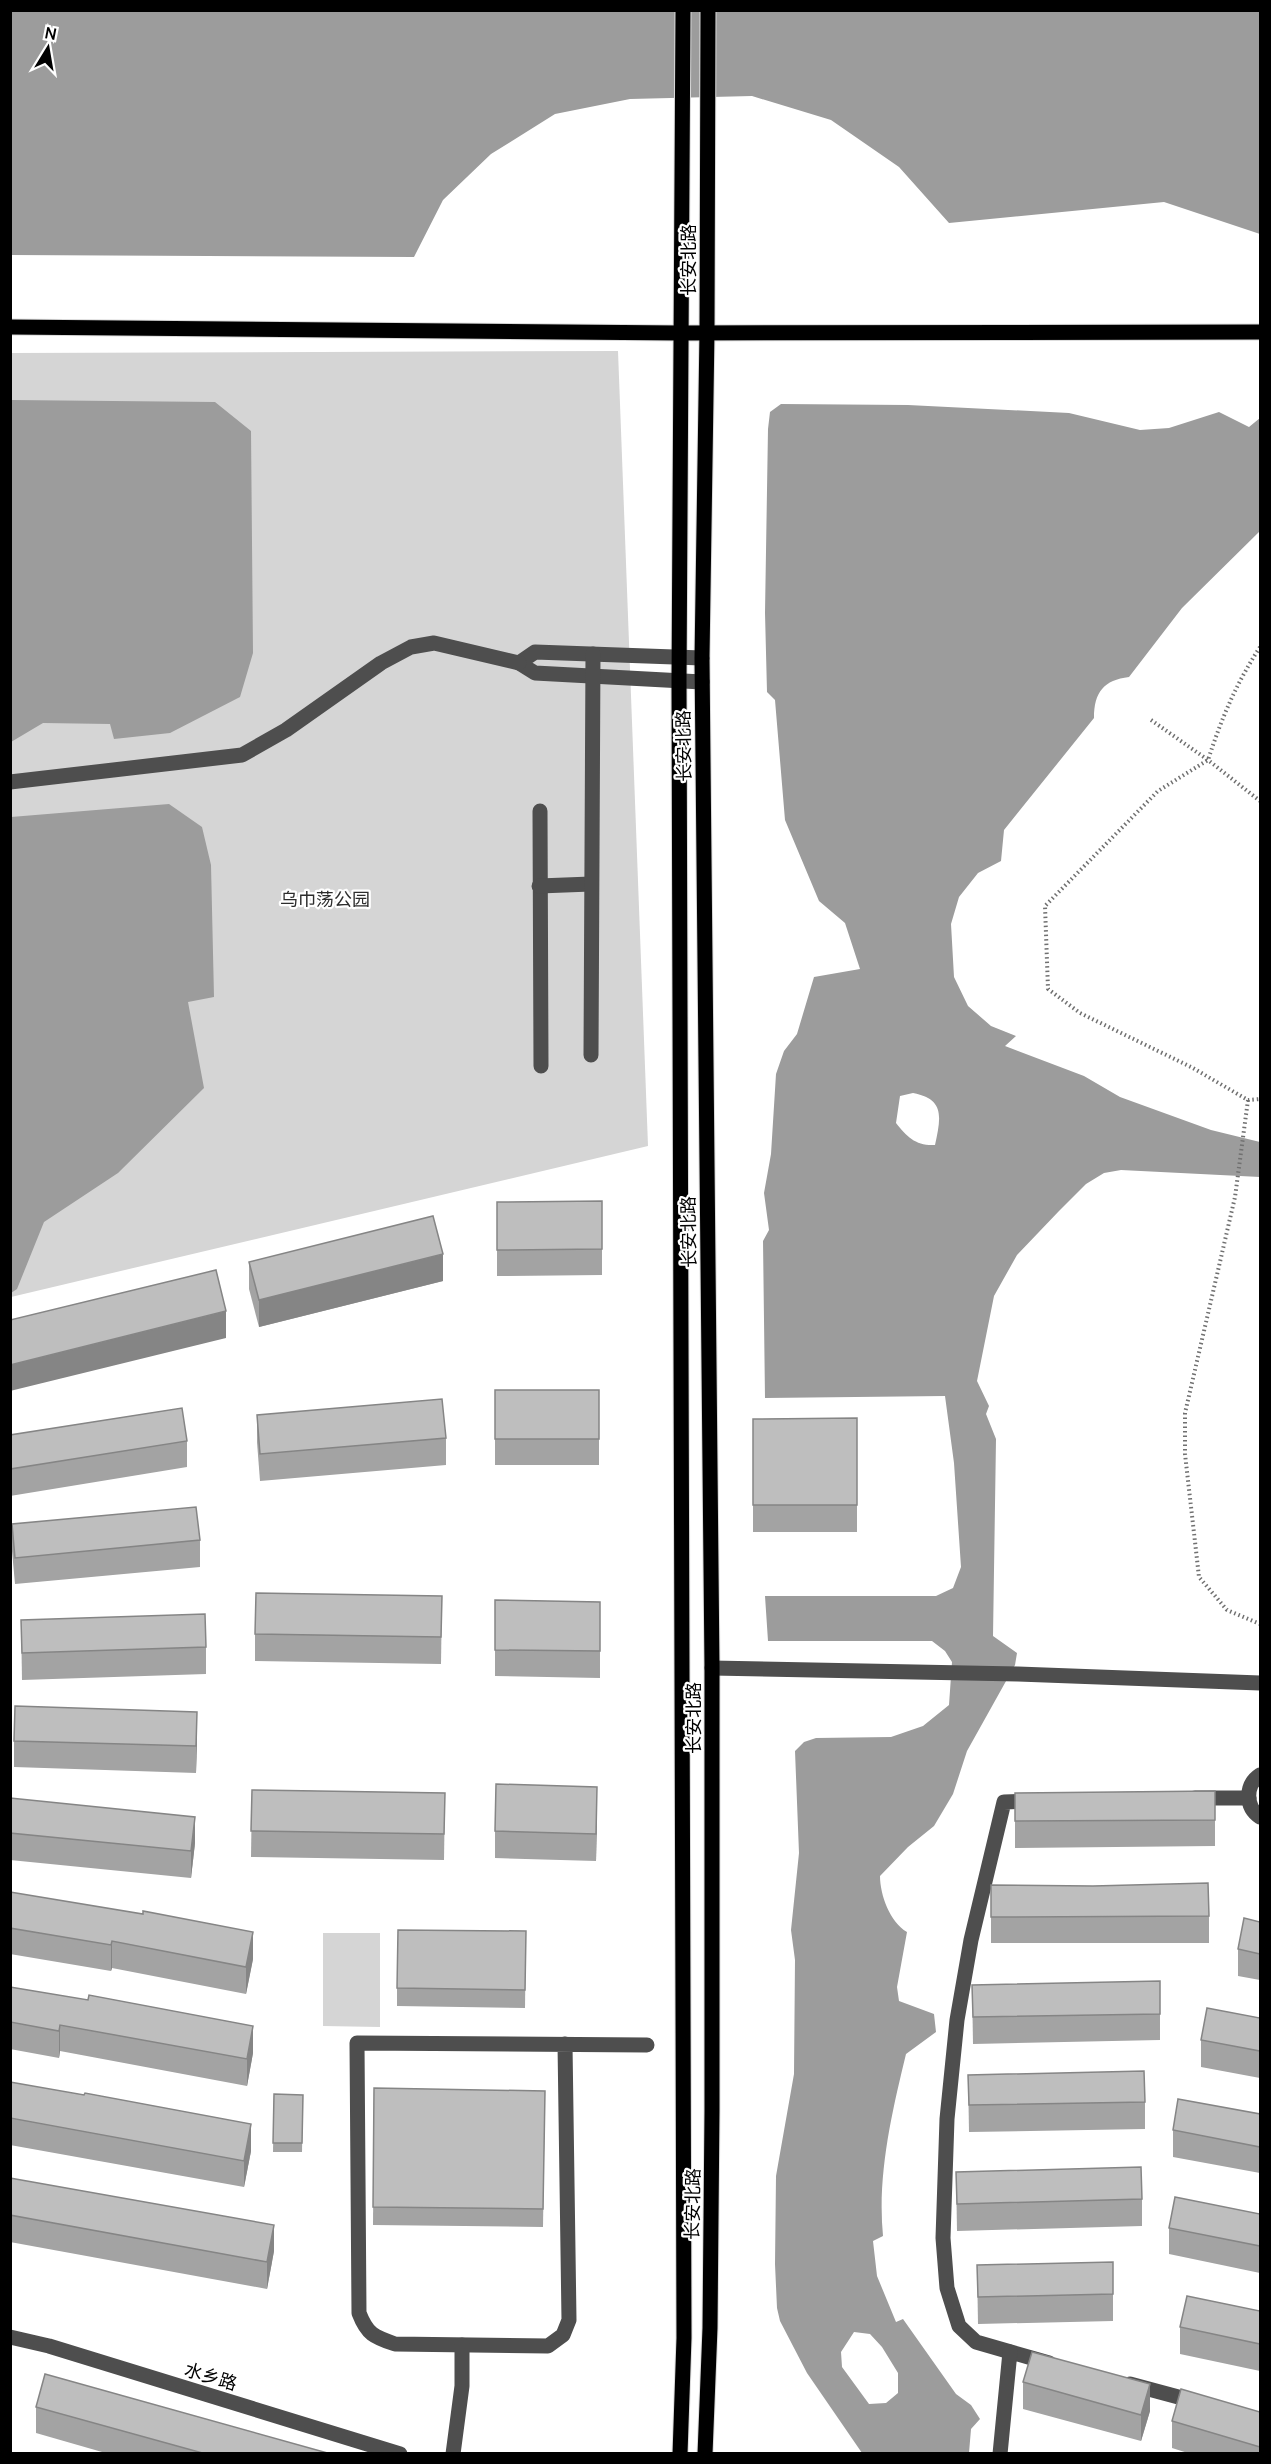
<svg xmlns="http://www.w3.org/2000/svg" width="1271" height="2464" viewBox="0 0 1271 2464" font-family="Manrope,'Noto Sans SC',sans-serif">
	<style>
		.green { fill: #d5d5d5 }
		.water { fill: #9c9c9c; fill-rule: evenodd }
		.lines { fill: none; stroke-linecap: round; stroke-linejoin: round }
		.major-casing { stroke: #dbdbdb; stroke-width: 17 }
		.path { stroke: #707070; stroke-width: 4; stroke-dasharray: 1.5 3; stroke-linecap: butt }
		.minor { stroke: #4e4e4e; stroke-width: 15 }
		.major { stroke: #000; stroke-width: 15 }
		.wall { fill: #a3a3a3 }
		.shaded-wall { fill: #858585 }
		.building { fill: #bebebe; stroke: #858585; stroke-width: 1.5 }
		.labels { text-anchor: middle; dominant-baseline: central; stroke-width: 4.5; stroke-linejoin: round; paint-order: stroke }
		.street-label { font-size: 18px; fill: #000; stroke: #fff }
		.park-label { font-size: 18px; fill: #2c2c2c; stroke: #fff }
	</style>
	<rect width="100%" height="100%" fill="#fff"/>
	<g class="green">
		<polygon points="618,351 648,1146 11,1297 10,353"/>
		<polygon points="323,1933 380,1933 380,2027 323,2026"/>
	</g>
	<g class="water">
		<polygon points="11,11 1260,11 1260,234 1164,202 949,223 899,167 831,120 752,96 630,99 555,114 491,154 443,200 414,257 11,255"/>
		<polygon points="11,400 215,402 251,431 253,653 240,697 170,733 114,739 110,724 43,723 11,742"/>
		<path d="M781 404 908 405 1069 413 1140 430 1169 428 1219 412 1249 427 1260 418V531L1182 608 1129 677C1104 680 1094 692 1094 718L1004 830 1001 861 978 873 959 897 951 924 954 977 968 1006 991 1026 1016 1036 1005 1046 1084 1076 1120 1097 1211 1130 1260 1142V1177L1121 1170 1104 1173 1086 1184 1059 1211 1017 1255 994 1296 977 1381 989 1406 986 1414 996 1439 993 1636 1017 1653 1015 1665 967 1751 953 1794 934 1826 908 1847 880 1876C880 1895 890 1922 907 1932L897 1987 899 2001 934 2014 936 2032 906 2054C892 2112 877 2175 883 2236L873 2241 877 2276 896 2322 903 2319 956 2394 971 2405 980 2419 971 2429 969 2453H862L807 2373 780 2321 777 2308 775 2264 776 2176 794 2074 795 1960 791 1930 799 1853 795 1751 804 1742 816 1738 891 1737 923 1726 949 1705 952 1662 945 1651 932 1641H768L765 1596H936L953 1588 961 1567 954 1463 945 1396 765 1398 763 1241 769 1230 764 1193 771 1154 776 1074 784 1051 797 1034 814 977 860 969 845 923 819 901 785 820 775 700 767 692 765 613 768 429 770 412ZM913 1093C945 1099 941 1117 935 1145 916 1146 907 1137 896 1123L900 1096ZM854 2332 870 2334 882 2347 898 2373V2393L886 2403 869 2404 842 2367 841 2352Z"/>
		<polygon points="169,804 202,827 211,865 214,997 188,1002 204,1088 118,1173 44,1222 17,1289 11,1293 11,817"/>
	</g>
	<g class="lines">
		<defs>
			<g id="major">
				<polyline points="10,327 680,333 1260,332"/>
				<polyline points="680,2454 684,2338 679,681 683,10"/>
				<polyline points="705,2454 710,2328 712,2111 712,1668 702,658 707,332 708,10"/>
			</g>
		</defs>
		<use href="#major" class="major-casing"/>
		<g class="path">
			<path d="M1260 647C1236 684 1222 717 1208 760L1158 791 1045 906 1048 989 1080 1013 1191 1067 1248 1100 1260 1099"/>
			<polyline points="1151,720 1208,760 1260,801"/>
			<polyline points="1248,1100 1235,1197 1185,1413 1185,1454 1199,1577 1227,1610 1260,1624"/>
		</g>
		<g class="minor">
			<polyline points="702,658 535,652 519,663 535,673 702,682"/>
			<polyline points="10,782 242,755 286,730 381,663 411,647 434,643 519,663"/>
			<polyline points="540,811 541,1066"/>
			<polyline points="539,886 591,884"/>
			<polyline points="591,1055 593,654"/>
			<polyline points="712,1668 1018,1674 1260,1683"/>
			<path d="M1260 1775C1245 1785 1245 1807 1260 1817"/>
			<polyline points="1195,1798 1249,1798"/>
			<polyline points="1036,1801 1004,1802 971,1940 957,2020 947,2119 943,2238 947,2288 959,2326 976,2342 1049,2363"/>
			<path d="M565 2044 569 2320 563 2335 548 2346 395 2344C374 2337 367 2334 359 2313L357 2043 647 2045"/>
			<polyline points="10,2337 49,2346 400,2454"/>
			<polyline points="1130,2384 1197,2402"/>
			<polyline points="453,2454 462,2386 462,2345"/>
			<polyline points="1000,2454 1010,2352"/>
		</g>
		<use href="#major" class="major"/>
	</g>
	<g class="wall">
		<polygon points="602,1201 602,1275 497,1276 497,1202"/>
		<polygon points="249,1262 443,1281 259,1327 249,1289"/>
		<rect x="495" y="1390" width="104" height="75"/>
		<polygon points="257,1415 446,1438 446,1465 260,1481 257,1442"/>
		<polygon points="857,1418 857,1532 753,1532 753,1419"/>
		<polygon points="10,1435 187,1441 187,1467 10,1496"/>
		<polygon points="12,1524 200,1540 200,1567 15,1584 12,1551"/>
		<polygon points="442,1596 441,1664 255,1661 255,1634"/>
		<polygon points="495,1600 600,1602 600,1678 495,1676"/>
		<polygon points="21,1620 206,1647 206,1674 22,1680"/>
		<polygon points="197,1739 196,1773 14,1767 14,1741"/>
		<polygon points="252,1790 445,1793 444,1860 251,1857"/>
		<polygon points="1215,1791 1215,1846 1015,1848 1015,1793"/>
		<polygon points="10,1798 195,1843 191,1878 10,1860"/>
		<polygon points="597,1814 596,1861 495,1858 495,1831"/>
		<polygon points="991,1885 1209,1916 1209,1943 991,1943"/>
		<polygon points="10,1892 253,1959 246,1994 112,1968 111,1971 10,1954"/>
		<polygon points="1260,1922 1260,1980 1238,1976 1238,1949"/>
		<polygon points="526,1931 525,2008 397,2006 397,1988"/>
		<polygon points="972,1985 1160,2014 1160,2040 973,2044"/>
		<polygon points="10,1987 88,2000 253,2053 247,2086 60,2051 59,2058 10,2049"/>
		<polygon points="1260,2018 1260,2078 1201,2067 1201,2040"/>
		<polygon points="968,2075 1145,2102 1145,2129 969,2132"/>
		<polygon points="10,2082 251,2151 244,2187 10,2145"/>
		<polygon points="374,2088 545,2091 543,2227 373,2225"/>
		<polygon points="274,2094 303,2095 302,2152 273,2152"/>
		<polygon points="1260,2114 1260,2173 1173,2157 1173,2130"/>
		<polygon points="956,2172 1142,2199 1142,2226 957,2231"/>
		<polygon points="10,2178 274,2251 267,2289 10,2242"/>
		<polygon points="1260,2214 1260,2273 1169,2254 1169,2228"/>
		<polygon points="977,2265 1113,2294 1113,2321 978,2324"/>
		<polygon points="1260,2311 1260,2371 1180,2354 1180,2327"/>
		<polygon points="1023,2382 1150,2411 1141,2441 1023,2409"/>
		<polygon points="36,2407 331,2454 109,2454 36,2433"/>
		<polygon points="1260,2412 1260,2454 1191,2454 1172,2448 1172,2421"/>
	</g>
	<g class="shaded-wall">
		<polygon points="443,1254 443,1281 259,1327 259,1300"/>
		<polygon points="226,1311 226,1338 10,1391 10,1365"/>
		<polygon points="197,1712 197,1739 196,1773 196,1746"/>
		<polygon points="597,1787 597,1814 596,1861 596,1834"/>
		<polygon points="195,1817 195,1843 191,1878 191,1851"/>
		<polygon points="253,1932 253,1959 246,1994 246,1967"/>
		<polygon points="112,1941 112,1968 111,1971 111,1945"/>
		<polygon points="60,2025 60,2051 59,2058 59,2031"/>
		<polygon points="253,2026 253,2053 247,2086 247,2059"/>
		<polygon points="251,2124 251,2151 244,2187 244,2161"/>
		<polygon points="274,2225 274,2251 267,2289 267,2262"/>
		<polygon points="1150,2384 1150,2411 1141,2441 1141,2415"/>
	</g>
	<g class="building">
		<polygon points="602,1201 602,1249 497,1250 497,1202"/>
		<polygon points="433,1216 443,1254 259,1300 249,1262"/>
		<polygon points="216,1270 226,1311 10,1365 10,1320"/>
		<rect x="495" y="1390" width="104" height="49"/>
		<polygon points="442,1399 446,1438 260,1454 257,1415"/>
		<polygon points="182,1408 187,1441 10,1469 10,1435"/>
		<polygon points="857,1418 857,1505 753,1505 753,1419"/>
		<polygon points="196,1507 200,1540 15,1558 12,1524"/>
		<polygon points="256,1593 442,1596 441,1637 255,1634"/>
		<polygon points="495,1600 600,1602 600,1651 495,1650"/>
		<polygon points="205,1614 206,1647 22,1653 21,1620"/>
		<polygon points="15,1706 197,1712 196,1746 14,1741"/>
		<polygon points="496,1784 597,1787 596,1834 495,1831"/>
		<polygon points="252,1790 445,1793 444,1834 251,1831"/>
		<polygon points="1215,1791 1215,1820 1015,1821 1015,1793"/>
		<polygon points="10,1798 195,1817 191,1851 10,1833"/>
		<polygon points="1208,1883 1209,1916 991,1917 991,1885 1093,1886"/>
		<polygon points="10,1892 143,1914 143,1911 253,1932 246,1967 112,1941 111,1945 10,1928"/>
		<polygon points="1244,1918 1260,1922 1260,1954 1238,1949"/>
		<polygon points="398,1930 526,1931 525,1990 397,1988"/>
		<polygon points="1160,1981 1160,2014 973,2017 972,1985"/>
		<polygon points="10,1987 88,2000 89,1995 253,2026 247,2059 60,2025 59,2031 10,2022"/>
		<polygon points="1207,2008 1260,2018 1260,2051 1201,2040"/>
		<polygon points="1144,2071 1145,2102 969,2105 968,2075"/>
		<polygon points="10,2082 84,2095 85,2093 251,2124 244,2161 10,2118"/>
		<polygon points="374,2088 545,2091 543,2209 373,2207"/>
		<polygon points="274,2094 303,2095 302,2143 273,2143"/>
		<polygon points="1178,2099 1260,2114 1260,2147 1173,2130"/>
		<polygon points="1141,2167 1142,2199 957,2204 956,2172"/>
		<polygon points="10,2178 274,2225 267,2262 10,2215"/>
		<polygon points="1175,2197 1260,2214 1260,2246 1169,2228"/>
		<polygon points="1113,2262 1113,2294 978,2297 977,2265"/>
		<polygon points="1187,2296 1260,2311 1260,2344 1180,2327"/>
		<polygon points="1032,2352 1150,2384 1141,2415 1023,2382"/>
		<polygon points="45,2374 331,2454 206,2454 36,2407"/>
		<polygon points="1181,2389 1260,2412 1260,2447 1172,2421"/>
	</g>
	<g class="labels">
		<g class="street-label">
			<text transform="translate(688 260) rotate(-90)">长安北路</text>
			<text transform="translate(683 746) rotate(-91)">长安北路</text>
			<text transform="translate(688 1232) rotate(-91)">长安北路</text>
			<text transform="translate(693 1718) rotate(-90)">长安北路</text>
			<text transform="translate(692 2204) rotate(-89)">长安北路</text>
			<text transform="translate(211 2376) rotate(17)">水乡路</text>
		</g>
		<g class="park-label">
			<text x="325" y="899">乌巾荡公园</text>
		</g>
	</g>
	<rect width="1271" height="2464" fill="none" stroke="#000000" stroke-width="24"/>
	<g transform="translate(48 48) rotate(11)" stroke="#ffffff" stroke-width="4.5" paint-order="stroke">
	<path d="M0-4.5L10 22L0 15L-10 22Z" fill="#000000"/>
	<text y="-9" font-size="16" font-weight="bold" text-anchor="middle" fill="#000000">N</text>
	</g>
</svg>
